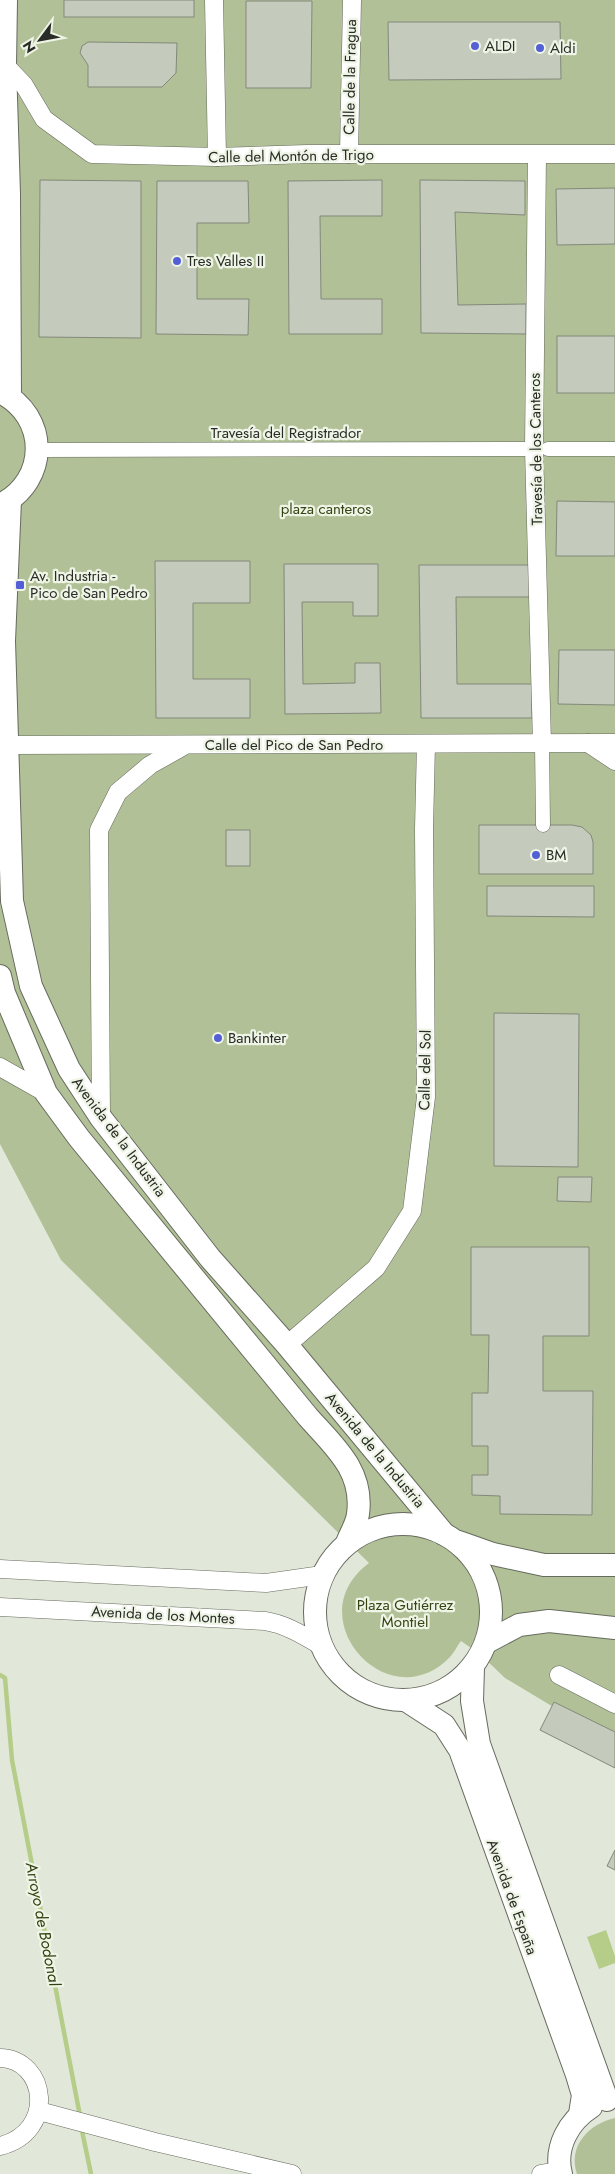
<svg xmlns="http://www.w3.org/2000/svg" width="615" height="2174" viewBox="0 0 615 2174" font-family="Jost,sans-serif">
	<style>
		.green { fill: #b1c096 }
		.water { fill: #b5cd89 }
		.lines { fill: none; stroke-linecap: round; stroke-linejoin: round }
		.stream { stroke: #b5cd89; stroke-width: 4.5 }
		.building { fill: #c5cbbc; stroke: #83887a }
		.pedestrian-casing { stroke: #666b5e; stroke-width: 15 }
		.minor-casing { stroke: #666b5e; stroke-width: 19 }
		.tertiary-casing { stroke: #666b5e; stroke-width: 24 }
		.pedestrian { stroke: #fff; stroke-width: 14 }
		.minor { stroke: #fff; stroke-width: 18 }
		.tertiary { stroke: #fff; stroke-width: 22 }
		.poi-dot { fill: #535fd5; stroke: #eff5e6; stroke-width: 2 }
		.labels { text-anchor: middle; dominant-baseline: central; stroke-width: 4.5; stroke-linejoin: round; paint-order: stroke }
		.poi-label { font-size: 15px; fill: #292c26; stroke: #eff5e6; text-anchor: start }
		.street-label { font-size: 15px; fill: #292c26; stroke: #eff5e6 }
		.park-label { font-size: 15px; fill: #364413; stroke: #eff5e6 }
		.water-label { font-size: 16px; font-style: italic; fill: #334210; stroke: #eff5e6 }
	</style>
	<rect width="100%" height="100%" fill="#e2e8d9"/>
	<g class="green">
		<path d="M0 0H615V1744L505 1678 481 1655 461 1641C457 1646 454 1653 450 1657 388 1721 296 1617 369 1563L61 1260 0 1144Z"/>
		<path d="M615 2118V2174H577C567 2146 590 2123 615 2118Z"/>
	</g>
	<polygon class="water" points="606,1930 615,1956 615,1963 599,1969 587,1937"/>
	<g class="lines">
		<g class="stream">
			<polyline points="0,1675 5,1678 12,1760 80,2116"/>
			<polyline points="81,2126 91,2174"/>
		</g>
	</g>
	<g class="building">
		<rect x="64" y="0" width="130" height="17"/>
		<polygon points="246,1 312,1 311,88 246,88"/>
		<polygon points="388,22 560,22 561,79 389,80"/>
		<polygon points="88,42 177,43 176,73 162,87 88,87 88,65 80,53 82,46"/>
		<polygon points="40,180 141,181 141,338 39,337"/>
		<polygon points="382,180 382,216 320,216 321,299 382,299 382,334 289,334 288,181"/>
		<polygon points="420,180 525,181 525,215 455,212 458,305 526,304 526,334 421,333"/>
		<polygon points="157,181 248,181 249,223 197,223 197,299 249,299 248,335 156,334"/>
		<polygon points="615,188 615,244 557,245 556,189"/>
		<rect x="557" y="336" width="58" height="57"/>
		<polygon points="557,501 615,502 615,556 556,556"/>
		<polygon points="155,561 250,561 250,603 193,603 193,679 250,679 250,718 156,718"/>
		<polygon points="284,564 378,564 378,616 353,616 353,602 302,602 303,684 355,683 355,663 380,663 381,713 285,714"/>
		<polygon points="419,565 531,565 531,597 456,597 457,684 532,684 532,718 421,718"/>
		<polygon points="559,650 615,650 615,705 558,704"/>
		<polygon points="479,825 572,825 582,827 591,835 593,842 593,874 479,874"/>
		<rect x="226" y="830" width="24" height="36"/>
		<polygon points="487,886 594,886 594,917 487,916"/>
		<polygon points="494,1013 579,1014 578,1167 494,1166"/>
		<polygon points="558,1177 592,1177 591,1202 557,1201"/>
		<polygon points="471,1247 589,1247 589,1336 543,1336 543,1391 593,1391 592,1515 500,1514 500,1496 472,1495 472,1475 488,1475 488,1446 472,1446 472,1393 488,1393 489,1335 471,1335"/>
		<polygon points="554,1702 615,1732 615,1768 540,1730"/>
		<polygon points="615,1850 615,1870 607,1866"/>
	</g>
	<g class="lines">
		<defs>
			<g id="pedestrian">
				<polyline points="548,449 615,449"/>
				<polyline points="37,450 534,449"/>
				<polyline points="542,743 543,825"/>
			</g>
			<g id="minor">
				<polyline points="214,0 217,157"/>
				<polyline points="5,65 24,85 44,119 92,154 217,157 307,154 615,154"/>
				<polyline points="349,154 352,0"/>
				<polyline points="537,155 534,449 542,743"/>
				<polyline points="0,742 7,745 615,743"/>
				<polyline points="588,743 615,761"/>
				<polyline points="0,1067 46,1093"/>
				<polyline points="101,1118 99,830 118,792 150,765 182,747"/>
				<polyline points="287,1345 376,1268 412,1211 426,1097 424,829 426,744"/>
				<polyline points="0,1569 266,1583 322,1575"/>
				<path d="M0 1607 265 1621C285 1624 303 1635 320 1645"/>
				<polyline points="559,1675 615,1704"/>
				<path d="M0 2058C47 2059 57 2132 0 2146"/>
				<polyline points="39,2111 155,2142 292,2174"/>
				<polyline points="541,2174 560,2171"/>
			</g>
			<g id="tertiary">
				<polyline points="6,0 5,65 9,194 10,397"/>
				<path d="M0 392C49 416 49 481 0 505"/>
				<polyline points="10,500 4,641 12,901 31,986 69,1069 101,1118 210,1258 287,1345 444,1534"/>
				<path d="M0 976 4 993 46 1093 79 1138 308 1417C334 1446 364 1471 358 1514 357 1524 350 1534 347 1543"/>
				<circle cx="403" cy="1612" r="88"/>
				<polyline points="459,1542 493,1554 544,1565 615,1565"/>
				<polyline points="487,1642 519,1625 549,1621 615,1628"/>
				<polyline points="473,1668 472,1701 479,1744 607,2100"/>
				<polyline points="407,1701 444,1725 460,1750 577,2075 583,2095 580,2114"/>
				<path d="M561 2174C554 2147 569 2121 591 2107"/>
			</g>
		</defs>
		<use href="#pedestrian" class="pedestrian-casing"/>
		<use href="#minor" class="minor-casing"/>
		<use href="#tertiary" class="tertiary-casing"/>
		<use href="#pedestrian" class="pedestrian"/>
		<use href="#minor" class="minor"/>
		<use href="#tertiary" class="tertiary"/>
	</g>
	<g class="poi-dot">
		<circle cx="475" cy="46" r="5"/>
		<circle cx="540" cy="48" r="5"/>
		<circle cx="177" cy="261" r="5"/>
		<rect x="15" y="580" width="10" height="10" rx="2.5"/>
		<circle cx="536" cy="855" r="5"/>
		<circle cx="218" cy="1038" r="5"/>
	</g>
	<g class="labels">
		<g class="poi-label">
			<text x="485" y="46">ALDI</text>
			<text x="550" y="48">Aldi</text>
			<text x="187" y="261">Tres Valles II</text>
			<text x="30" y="576">Av. Industria -<tspan x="30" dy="17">Pico de San Pedro</tspan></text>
			<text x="546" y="855">BM</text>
			<text x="228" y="1038">Bankinter</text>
		</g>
		<g class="street-label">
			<text transform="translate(350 77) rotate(-89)">Calle de la Fragua</text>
			<text transform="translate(291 156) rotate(-1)">Calle del Montón de Trigo</text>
			<text x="286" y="433">Travesía del Registrador</text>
			<text transform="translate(536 449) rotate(-91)">Travesía de los Canteros</text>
			<text x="294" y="745">Calle del Pico de San Pedro</text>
			<text transform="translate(425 1070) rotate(-89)">Calle del Sol</text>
			<text transform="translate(119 1137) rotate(53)">Avenida de la Industria</text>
			<text transform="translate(375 1450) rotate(50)">Avenida de la Industria</text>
			<text transform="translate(163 1615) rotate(3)">Avenida de los Montes</text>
			<text transform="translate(512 1897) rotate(70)">Avenida de España</text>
		</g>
		<g class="park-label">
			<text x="326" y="509">plaza canteros</text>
			<text x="405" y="1605">Plaza Gutiérrez<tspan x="405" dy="17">Montiel</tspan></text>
		</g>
		<g class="water-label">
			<text transform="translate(43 1924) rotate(79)">Arroyo de Bodonal</text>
		</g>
	</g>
	<g transform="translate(40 40) rotate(238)" stroke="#eff5e6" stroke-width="4" paint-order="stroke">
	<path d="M0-4L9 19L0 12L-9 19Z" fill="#292c26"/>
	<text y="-8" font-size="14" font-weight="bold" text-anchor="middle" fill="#292c26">N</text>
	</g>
</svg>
